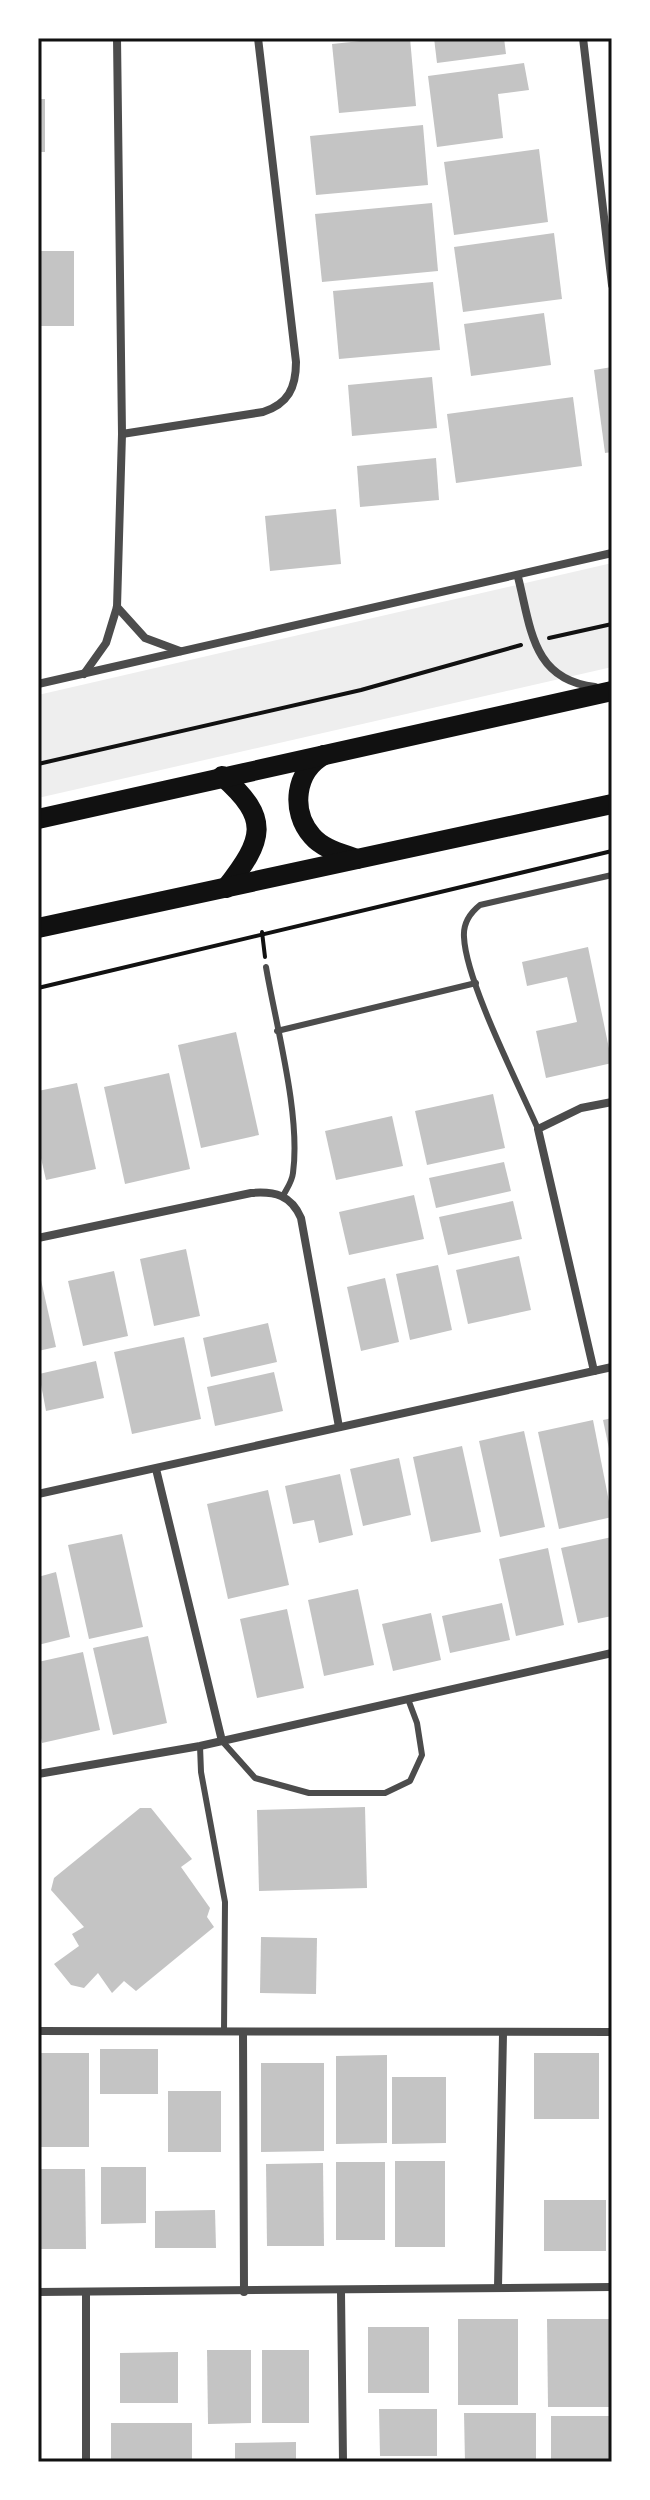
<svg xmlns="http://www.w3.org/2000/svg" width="650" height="2500" viewBox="0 0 650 2500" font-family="'Open Sans',sans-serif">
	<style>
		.green { fill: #eee }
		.building { fill: #c4c4c4 }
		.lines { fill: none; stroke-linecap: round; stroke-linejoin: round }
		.path { stroke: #111; stroke-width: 4 }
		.service { stroke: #4c4c4c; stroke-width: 6 }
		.minor { stroke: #4c4c4c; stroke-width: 8 }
		.primary { stroke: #111; stroke-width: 20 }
		.neatline { fill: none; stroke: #111; stroke-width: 3 }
	</style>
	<rect width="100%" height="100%" fill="#fff"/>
	<polygon class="green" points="612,563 612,667 38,798 38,695"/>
	<g class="building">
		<polygon points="390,38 410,38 416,106 339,113 332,44"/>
		<polygon points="434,38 504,38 506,54 437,63"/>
		<polygon points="524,63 529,90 498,94 503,138 437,147 428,76"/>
		<rect x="38" y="99" width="7" height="53"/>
		<polygon points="423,125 428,185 316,195 310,136"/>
		<polygon points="539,149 548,222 454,235 444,162"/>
		<polygon points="432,203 438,271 322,282 315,214"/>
		<polygon points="554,233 562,299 463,312 454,247"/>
		<rect x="38" y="251" width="36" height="75"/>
		<polygon points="433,282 440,350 339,359 333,291"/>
		<polygon points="544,313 551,365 471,376 464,324"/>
		<polygon points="612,367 612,452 605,453 594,370"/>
		<polygon points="432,377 437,428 352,436 348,385"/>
		<polygon points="573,397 582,466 456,483 447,414"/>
		<rect x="38" y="428" width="3" height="57"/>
		<polygon points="436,458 439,500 360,507 357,466"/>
		<polygon points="336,509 341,564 270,571 265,516"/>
		<polygon points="588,947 612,1063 546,1078 536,1031 577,1022 567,977 527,986 522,962"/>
		<polygon points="236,1032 259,1135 201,1148 178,1045"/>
		<polygon points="169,1073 190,1169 125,1184 104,1087"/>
		<polygon points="77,1083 96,1169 46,1180 38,1145 38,1091"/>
		<polygon points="493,1094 505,1148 427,1165 415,1111"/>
		<polygon points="392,1116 403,1166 336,1180 325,1131"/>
		<polygon points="504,1162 511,1191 436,1208 429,1178"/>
		<polygon points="414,1195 424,1239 349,1255 339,1212"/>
		<polygon points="513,1201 522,1239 448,1255 439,1217"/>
		<polygon points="186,1249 200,1316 154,1326 140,1259"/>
		<polygon points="519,1256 531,1310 468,1324 456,1270"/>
		<polygon points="438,1265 452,1330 410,1340 396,1274"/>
		<polygon points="114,1271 128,1336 83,1346 68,1281"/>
		<polygon points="385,1278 399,1342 361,1351 347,1287"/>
		<polygon points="41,1280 56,1347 38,1351 38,1281"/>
		<polygon points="268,1323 277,1362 211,1377 203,1338"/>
		<polygon points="184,1337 201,1419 132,1434 114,1352"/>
		<polygon points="96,1361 104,1398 46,1411 39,1374"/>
		<polygon points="274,1372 283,1411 215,1426 207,1387"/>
		<polygon points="612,1418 612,1457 611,1458 603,1420"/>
		<polygon points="593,1420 612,1517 559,1529 538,1432"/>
		<polygon points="524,1431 545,1527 500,1537 479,1441"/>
		<polygon points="462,1446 481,1532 431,1542 413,1457"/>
		<polygon points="399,1458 411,1515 363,1526 350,1469"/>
		<polygon points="340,1474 353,1535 319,1543 314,1520 293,1524 285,1486"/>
		<polygon points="268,1490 289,1585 228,1599 207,1504"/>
		<polygon points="122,1534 143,1627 89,1639 68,1545"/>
		<polygon points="612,1537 612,1616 578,1623 561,1548"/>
		<polygon points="548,1548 564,1625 516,1636 499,1559"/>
		<polygon points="56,1572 70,1637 38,1645 38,1577"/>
		<polygon points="358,1589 374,1665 324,1676 308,1600"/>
		<polygon points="502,1603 510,1640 450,1653 442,1616"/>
		<polygon points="287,1609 304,1688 257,1698 240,1619"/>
		<polygon points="431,1613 441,1660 393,1671 382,1624"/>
		<polygon points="148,1636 167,1723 113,1735 93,1648"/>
		<polygon points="83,1652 100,1730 42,1743 38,1723 38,1662"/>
		<polygon points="365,1807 367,1888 259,1891 257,1810"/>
		<polygon points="140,1808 151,1808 192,1859 181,1867 210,1908 207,1917 214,1927 136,1991 124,1981 112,1993 98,1973 84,1988 71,1985 54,1964 79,1946 72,1934 84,1927 51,1890 54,1878"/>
		<polygon points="261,1937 317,1938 316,1994 260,1993"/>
		<rect x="100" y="2049" width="58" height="45"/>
		<rect x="38" y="2053" width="51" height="94"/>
		<rect x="534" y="2053" width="65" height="66"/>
		<polygon points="387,2055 387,2143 336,2144 336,2056"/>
		<polygon points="261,2063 324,2063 324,2151 261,2152"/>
		<polygon points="392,2077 446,2077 446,2143 392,2144"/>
		<rect x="168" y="2091" width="53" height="61"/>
		<rect x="395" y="2161" width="50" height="86"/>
		<rect x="336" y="2162" width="49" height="78"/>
		<polygon points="323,2163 324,2246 267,2246 266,2164"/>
		<polygon points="101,2167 146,2167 146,2223 101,2224"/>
		<polygon points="38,2169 85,2169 86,2249 38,2249"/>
		<rect x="544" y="2200" width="62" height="51"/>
		<polygon points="215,2210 216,2248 155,2248 155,2211"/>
		<rect x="458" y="2319" width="60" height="86"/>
		<polygon points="547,2319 612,2319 612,2407 548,2407"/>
		<rect x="368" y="2327" width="61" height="66"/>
		<polygon points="207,2350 251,2350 251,2423 208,2424"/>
		<rect x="262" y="2350" width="47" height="73"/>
		<polygon points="178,2352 178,2403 120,2403 120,2353"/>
		<polygon points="379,2409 437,2409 437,2456 380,2456"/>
		<polygon points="464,2413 536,2413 536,2462 465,2462"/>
		<rect x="551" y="2416" width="61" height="46"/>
		<rect x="111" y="2423" width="81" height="39"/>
		<polygon points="296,2442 296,2462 235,2462 235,2443"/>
	</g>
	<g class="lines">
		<g class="path">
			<polyline points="549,638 612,624"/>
			<polyline points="38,764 361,690 521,645"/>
			<polyline points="262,932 265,957"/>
			<polyline points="38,988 612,851"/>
		</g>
		<g class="service">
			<path d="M266 967C276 1026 301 1115 293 1173 292 1182 287 1188 283 1196"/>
			<polyline points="277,1031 476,983"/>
			<path d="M538 1129C518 1083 466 982 464 937 463 923 470 913 480 905L612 875"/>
			<polyline points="222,1741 255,1778 309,1793 385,1793 410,1781 422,1755 417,1723 408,1699"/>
			<polyline points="200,1746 201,1772 225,1902 224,2032"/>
		</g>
		<g class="minor">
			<polyline points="583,38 612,285"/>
			<path d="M122 434 263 412C288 404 296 388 296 362L258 38"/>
			<path d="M518 577C531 628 532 680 595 687"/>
			<polyline points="117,607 145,638 180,651"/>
			<polyline points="84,674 106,643 117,607 122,434 117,38"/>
			<polyline points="38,684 612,553"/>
			<path d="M38 1238 251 1193C275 1191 291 1195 301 1218L339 1427"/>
			<polyline points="594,1371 538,1129 581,1108 612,1102"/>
			<polyline points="156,1469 222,1741"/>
			<polyline points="38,1494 612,1367"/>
			<polyline points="38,1774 200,1746 612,1653"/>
			<polyline points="38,2031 612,2032"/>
			<polyline points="243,2032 244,2292"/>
			<polyline points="498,2287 503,2034"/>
			<polyline points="38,2292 612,2287"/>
			<polyline points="341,2292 343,2462"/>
			<polyline points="86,2462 86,2292"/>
		</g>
		<g class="primary">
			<path d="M324 755C295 771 290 811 312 836 323 849 341 853 357 859"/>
			<path d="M222 776C271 819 264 839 226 888"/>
			<polyline points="38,819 612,691"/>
			<polyline points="38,928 612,804"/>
		</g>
	</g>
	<rect width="650" height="2500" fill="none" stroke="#ffffff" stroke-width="80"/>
	<rect x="40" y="40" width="570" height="2420" class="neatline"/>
</svg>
